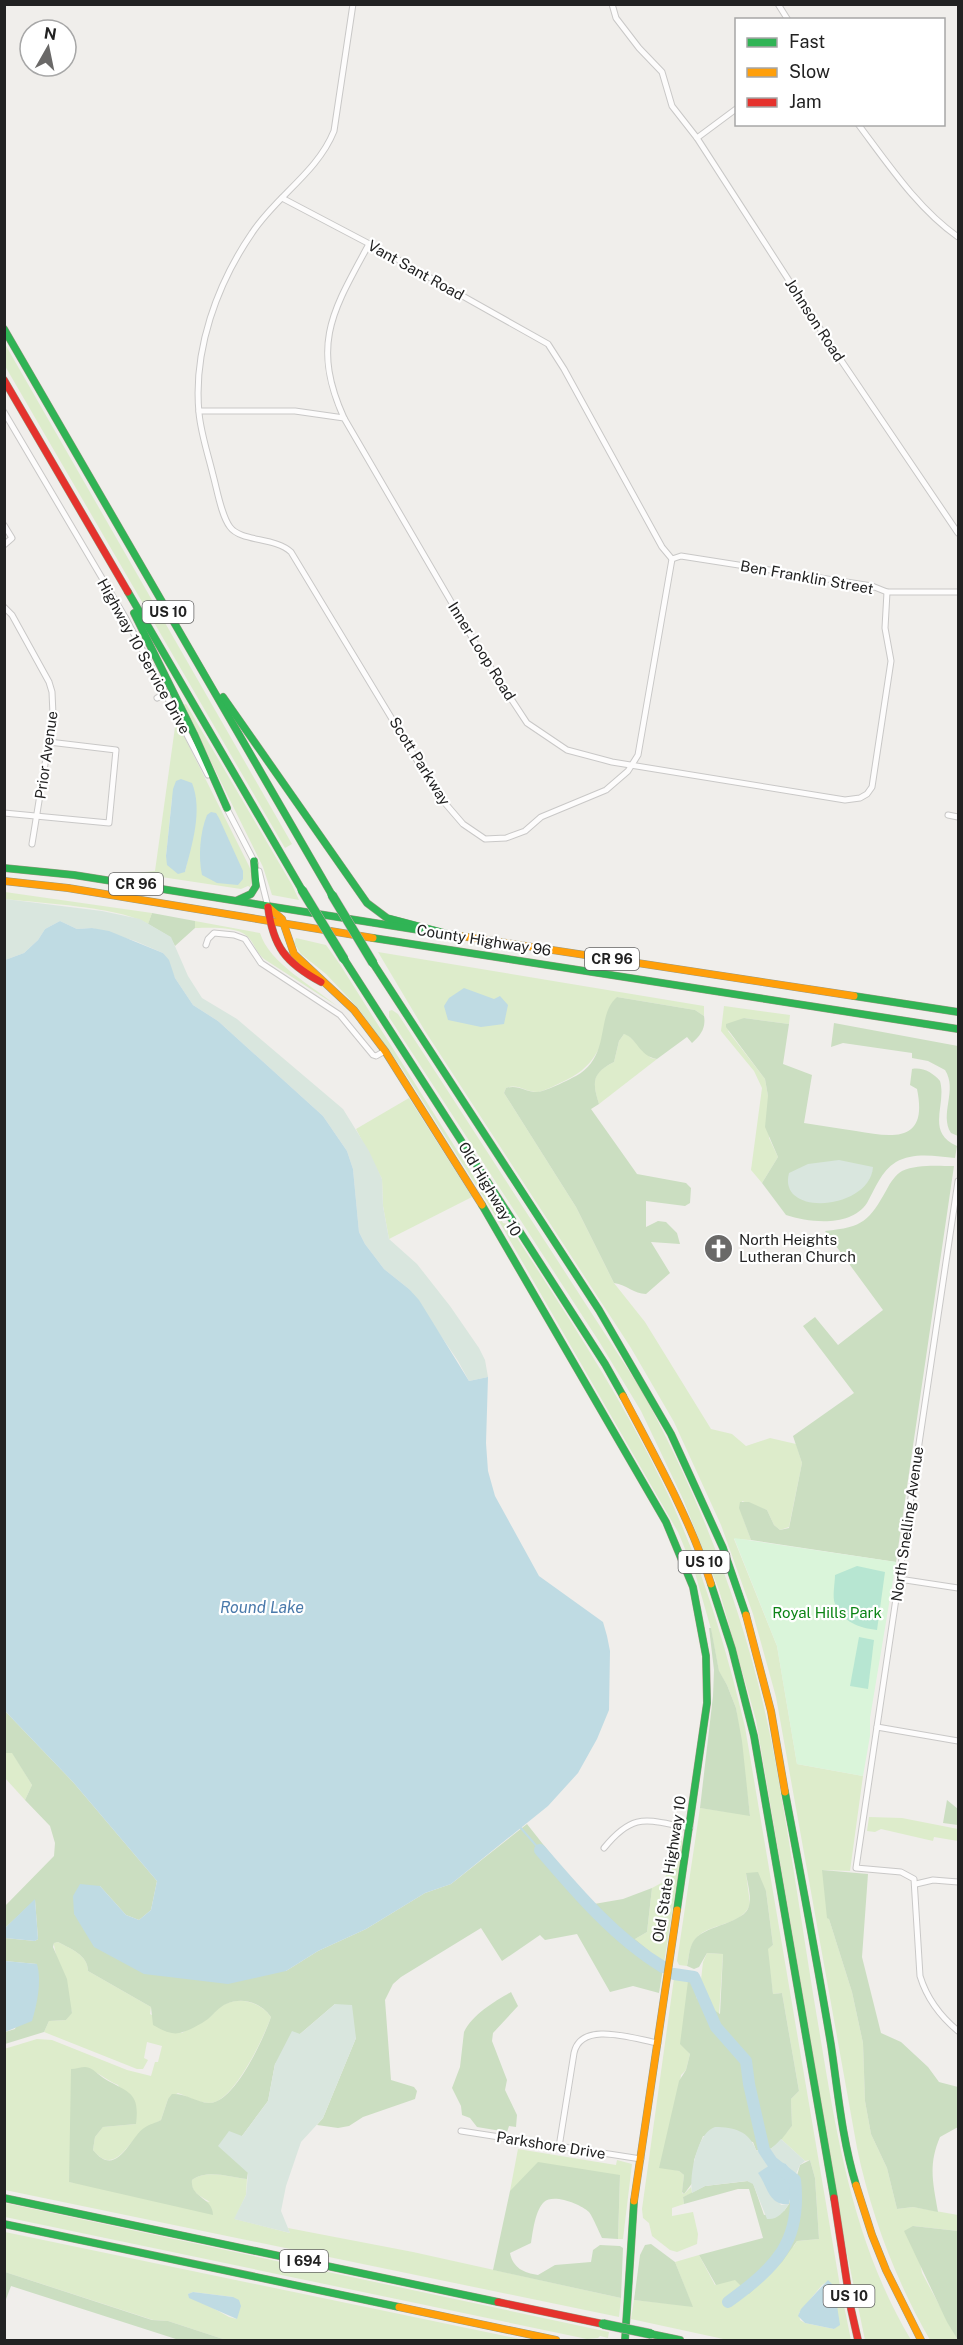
<svg xmlns="http://www.w3.org/2000/svg" width="963" height="2345" viewBox="0 0 963 2345" font-family="'Public Sans',sans-serif">
	<style>
		.grass { fill: #ddeccb; fill-rule: evenodd }
		.forest { fill: #cbdec1 }
		.wetland { fill: #d9e6de }
		.park { fill: #daf5da }
		.pitch { fill: #b7e6d2 }
		.water { fill: #bfdbe3 }
		.lines { fill: none; stroke-linecap: round; stroke-linejoin: round }
		.stream { stroke: #bfdbe3; stroke-width: 2 }
		.river { stroke: #bfdbe3; stroke-width: 12 }
		.street-casing { stroke: #c9c8c7; stroke-width: 7 }
		.fast-casing { stroke: #999a82; stroke-width: 8 }
		.slow-casing { stroke: #999a82; stroke-width: 8 }
		.jam-casing { stroke: #999a82; stroke-width: 8 }
		.street { stroke: #fdfcfc; stroke-width: 5 }
		.fast { stroke: #30b455; stroke-width: 7 }
		.slow { stroke: #ff9f0a; stroke-width: 7 }
		.jam { stroke: #e5322d; stroke-width: 7 }
		.fast-bridge-casing { stroke: #c5a2ac; stroke-width: 10; stroke-linecap: butt }
		.fast-bridge { stroke: #30b455; stroke-width: 9 }
		.labels { text-anchor: middle; dominant-baseline: central; stroke-width: 4.5; stroke-linejoin: round; paint-order: stroke }
		.shield { fill: #fff; stroke: #646464; stroke-width: 1.5 }
		.shield-label { font-size: 14px; font-weight: bold; fill: #222 }
		.street-label { font-size: 15px; fill: #222; stroke: #fff }
		.poi-label { font-size: 15px; fill: #222; stroke: #fff; text-anchor: start }
		.park-label { font-size: 15px; fill: #0c8416; stroke: #fff }
		.water-label { font-size: 16px; font-style: italic; fill: #4a7aab; stroke: #fff }
	</style>
	<rect width="100%" height="100%" fill="#f0eeeb"/>
	<g class="grass">
		<polygon points="5,344 292,844 285,848 5,366"/>
		<polygon points="186,704 292,885 299,900 272,895 263,867 183,705"/>
		<path d="M176 720 249 866 253 876 250 887 248 886 241 889 135 873 155 871ZM172 798 194 831 185 872 166 856Z"/>
		<path d="M5 892 152 913 148 924C121 907 39 903 5 899Z"/>
		<path d="M195 921 260 933C269 963 314 987 337 1006L264 959C256 953 254 942 247 936 235 926 210 928 195 928Z"/>
		<path d="M296 938 326 945 339 963 503 1223 508 1224C562 1308 618 1391 662 1482 700 1559 725 1643 745 1727L840 2286 851 2340H728L631 2319 634 2300 692 2306 675 2262 699 2255 715 2285 794 2246 797 2241 819 2239 815 2178 810 2160 805 2161 781 2139 792 2126 791 2099 799 2091 782 1993 773 1994 767 1949 773 1945 766 1891 746 1873 750 1904C741 1930 700 1920 691 1947 689 1953 688 1960 687 1966L679 1965 677 1961 700 1808 750 1815 736 1708 727 1685 719 1672 711 1629 695 1573 678 1532 500 1223 401 1067 358 1008 326 974 301 954 294 943ZM828 2281 834 2286 839 2325 834 2329 805 2323 800 2320 799 2313 822 2285Z"/>
		<path d="M378 952 704 1006V1016L695 1010 617 997C602 1037 603 1065 560 1083 554 1086 544 1091 538 1092 526 1093 519 1083 506 1088L504 1093 576 1207 614 1283 645 1322 711 1429 732 1434 746 1446 770 1438 796 1444 802 1463 789 1527 780 1530 774 1525 767 1510 742 1501V1515L751 1540 734 1539 777 1646 797 1764 863 1776 850 1871 823 1870 829 1919 852 1992 863 2043 865 2101 871 2134 887 2168 897 2209 913 2207 958 2215V2231L913 2226 922 2273 958 2340H930C896 2281 871 2215 857 2148L776 1697 753 1614 721 1525 674 1422 631 1348 425 1031Z"/>
		<polygon points="724,1006 790,1015 789,1024 744,1018 728,1031 765,1079 768,1096 769,1138 778,1157 762,1183 751,1170 762,1088 754,1071 721,1031"/>
		<path d="M392 1010 398 1014 642 1391C705 1507 751 1630 775 1760 792 1853 805 1948 821 2041 838 2145 856 2248 911 2340H865L845 2244 756 1720 719 1590 683 1499 641 1411 600 1343 389 1017V1011Z"/>
		<path d="M624 1034 628 1035 651 1058 657 1059 599 1104C592 1081 592 1073 614 1062L619 1041Z"/>
		<polygon points="409,1098 472,1197 389,1239 383,1206 382,1179 356,1129"/>
		<polygon points="12,1752 32,1785 25,1800 5,1778 5,1753"/>
		<polygon points="869,1817 902,1818 958,1829 958,1841 934,1837 933,1841 881,1829 875,1832 867,1831"/>
		<polygon points="673,1831 681,1832 683,1845 664,1963 635,1939 647,1932 652,1888 665,1881"/>
		<path d="M58 1942C71 1949 88 1955 88 1971L151 2007 150 2014 182 2033C190 2027 199 2025 207 2019 213 2015 218 2007 225 2004 242 1996 261 2003 271 2017 264 2037 233 2103 210 2103 199 2103 188 2097 178 2093L168 2099 161 2120C153 2125 144 2128 137 2136 125 2149 112 2174 93 2150L95 2137 103 2127 136 2124 118 2085C105 2080 92 2066 79 2069L69 2182 210 2202C201 2196 190 2193 192 2180 207 2169 229 2177 247 2179L246 2195 235 2219 290 2233 288 2228 413 2252 621 2298 619 2317 5 2190 4 2049 37 2039 52 2040 127 2070 151 2076 155 2062H158L162 2046 147 2042 144 2058 148 2060 143 2069H137L44 2032 49 2021 66 2020 72 2012C69 2002 53 1948 54 1943Z"/>
		<polygon points="707,1953 723,1954 719,2015 697,1999 693,1981 685,2048 690,2054 686,2070 681,2075 671,2169 679,2171 684,2175 682,2193 684,2194 691,2187 692,2193 683,2197 684,2204 672,2208 672,2216 693,2212 698,2234 697,2244 677,2252 670,2250 652,2236 649,2223 643,2218 642,2209 675,1971 686,1972 693,1981 701,1980 703,1962"/>
		<polygon points="518,2149 616,2165 617,2160 632,2164 623,2239 618,2239 620,2176 510,2191"/>
		<polygon points="5,2203 609,2332 608,2338 600,2336 598,2338 587,2339 5,2217"/>
		<path d="M5 2232 525 2340H226L168 2321 153 2320 5 2272ZM193 2292 233 2297 237 2319 229 2317 188 2294Z"/>
	</g>
	<g class="forest">
		<polygon points="152,913 195,921 195,928 175,946 170,937 148,924"/>
		<path d="M617 997 695 1010 704 1016C706 1028 701 1035 692 1043L687 1037 657 1059C639 1056 637 1038 624 1034L619 1041 614 1062C592 1073 592 1082 599 1104L591 1109 637 1174 686 1183 691 1188 690 1203 685 1206 646 1201V1227L658 1221 666 1222 677 1233 680 1244 651 1242 670 1273 646 1294C634 1294 627 1285 614 1283L576 1207 504 1093 506 1088C518 1084 525 1092 537 1092 545 1092 568 1080 576 1076 612 1056 595 1016 617 997Z"/>
		<path d="M744 1018 789 1024 783 1064 812 1075 804 1123C821 1126 838 1128 856 1131 895 1138 928 1142 917 1089L910 1085 912 1069C923 1067 933 1073 940 1081 947 1105 925 1132 957 1146L955 1158C936 1156 913 1152 896 1162 881 1171 875 1189 867 1203 851 1227 811 1223 786 1215L762 1183 778 1157 765 1127 768 1096 765 1079 726 1027V1024Z"/>
		<path d="M834 1023 958 1046V1136L951 1133C939 1114 958 1090 945 1070L928 1061 912 1058V1053L843 1043 831 1047Z"/>
		<path d="M954 1166 896 1562 751 1540 739 1508 740 1502H749L767 1510 774 1525 780 1530 789 1528 802 1463 793 1436 854 1393 803 1326 815 1317 838 1345 883 1310 825 1231C864 1227 869 1221 887 1189 890 1183 896 1174 902 1171 917 1164 938 1166 954 1166Z"/>
		<polygon points="709,1628 711,1628 719,1671 727,1685 736,1708 742,1741 750,1816 700,1808 713,1696 714,1670"/>
		<path d="M5 1711 73 1782 157 1881 151 1910 139 1920 126 1915 100 1886 74 1914 286 1971 318 1951 366 1929 425 1893 451 1884 527 1824 580 1891 594 1904 623 1899 652 1888 647 1932 635 1939 664 1963 659 1993 633 1986 610 1992 577 1934 545 1940 540 1935 502 1961 481 1928 401 1977 393 1984 385 2000 391 2080 414 2087 417 2091 415 2099 363 2117 349 2126 338 2128 317 2125 323 2118 356 2038 335 2004 300 2034 275 2064 268 2101 242 2136 219 2146 248 2172 247 2179C229 2177 207 2169 192 2180 190 2198 213 2197 213 2215L69 2182 71 2069C76 2069 81 2067 85 2067 93 2067 99 2076 105 2079 129 2093 140 2092 136 2124L103 2127 95 2137 93 2150C117 2180 130 2137 144 2128 149 2124 156 2123 161 2120L168 2099 172 2094C185 2093 196 2102 209 2103 234 2104 264 2038 271 2017 261 2003 243 1996 226 2004 219 2007 214 2014 208 2019 201 2024 187 2032 179 2033 171 2035 160 2029 153 2025L151 2007 88 1971C88 1955 71 1949 58 1942L54 1943 53 1947 67 1979 72 2013 66 2020 49 2021 44 2032 5 2044V2032L15 2029 37 1964 4 1961 5 1938 35 1941 38 1939 35 1900 5 1928V1906L54 1856 55 1843 50 1826 25 1800 32 1785 12 1753H5Z"/>
		<polygon points="947,1800 958,1809 958,1825 943,1823"/>
		<path d="M822 1870 868 1874 862 1957 881 2033 901 2042 928 2067 939 2082 958 2087V2127L940 2137C928 2165 933 2183 938 2212L913 2207 897 2209 887 2168 871 2134 865 2101 863 2043 852 1992 829 1919 827 1918Z"/>
		<path d="M758 1872 766 1891 773 1945 768 1949 773 1994 782 1993 799 2091 791 2099 792 2126C783 2137 772 2156 756 2150L753 2142 703 2136 694 2160 693 2182 684 2194 682 2192 684 2175 679 2171 659 2168 679 2081 686 2070 690 2054 680 2044 688 1981H693L697 1999H710L714 2010 720 2014 723 1954 707 1953 699 1967 694 1969 687 1966C689 1957 689 1946 695 1939 707 1925 745 1923 749 1906 752 1897 747 1882 746 1873Z"/>
		<path d="M511 1992 518 2006 493 2033 492 2041 507 2080 505 2090 517 2115 516 2127 509 2126 507 2132 477 2127 470 2118 462 2115 461 2106 452 2088 460 2067 464 2032C473 2014 494 2002 511 1992Z"/>
		<polygon points="810,2160 815,2178 819,2239 797,2241 782,2262 749,2294 735,2280 716,2285 699,2255 763,2238 749,2189 738,2189 684,2204 683,2197 705,2186 748,2181 753,2183 764,2215 784,2211 789,2204 800,2165"/>
		<path d="M538 2162 620 2175 618 2239 602 2238C598 2230 594 2219 589 2212 581 2204 553 2193 544 2202 535 2211 533 2231 531 2243L510 2253C513 2268 524 2273 538 2275L555 2265 591 2262 593 2250 600 2245 620 2246 623 2248 621 2298 493 2270 510 2191Z"/>
		<polygon points="913,2226 958,2231 958,2340 947,2322 904,2231"/>
		<polygon points="651,2244 675,2262 693,2307 634,2300 640,2255 645,2245"/>
		<polygon points="5,2272 152,2320 168,2321 226,2340 179,2340 11,2286 5,2302"/>
	</g>
	<g class="wetland">
		<polygon points="5,899 102,911 140,919 171,937 188,976 202,998 237,1019 343,1109 369,1151 382,1179 383,1206 389,1239 417,1264 450,1306 479,1348 485,1360 488,1377 469,1381 458,1361 409,1289 384,1269 365,1244 359,1232 353,1169 347,1151 323,1116 218,1021 193,1005 175,978 163,953 135,941 92,928 77,929 60,921 45,929 38,940 24,953 5,960"/>
		<path d="M839 1160 873 1167C870 1210 777 1218 789 1173L808 1164Z"/>
		<polygon points="335,2004 352,2005 356,2038 323,2118 301,2142 286,2186 281,2211 290,2233 234,2219 246,2195 248,2173 218,2146 229,2131 242,2136 268,2101 275,2064 292,2031 300,2034"/>
		<path d="M715 2127C734 2127 749 2131 756 2150 766 2154 774 2147 781 2139L805 2161 800 2165 795 2176 786 2164H770L760 2175 781 2205 789 2204C783 2213 777 2220 767 2219L753 2184 747 2181 705 2186 692 2193C689 2176 697 2132 715 2127Z"/>
	</g>
	<polygon class="park" points="734,1538 896,1562 870,1718 870,1736 863,1776 797,1764 777,1646"/>
	<g class="pitch">
		<path d="M857 1566 885 1572 877 1630C860 1628 842 1622 835 1604 832 1597 835 1583 835 1575Z"/>
		<polygon points="859,1637 874,1640 868,1689 850,1686"/>
	</g>
	<g class="water">
		<path d="M181 779 192 783C203 810 192 845 185 872L178 874 167 865 166 856 173 789 176 781Z"/>
		<path d="M211 812 216 813 219 818 243 871V879L238 885 217 883 202 875C198 857 200 832 207 815Z"/>
		<polygon points="60,921 77,929 92,928 109,931 163,953 169,960 175,978 193,1005 218,1021 323,1116 347,1151 353,1169 359,1232 365,1244 384,1269 409,1289 419,1300 469,1381 488,1377 486,1443 488,1471 495,1496 539,1576 603,1622 607,1636 610,1651 609,1710 597,1739 578,1773 548,1806 451,1884 425,1893 366,1929 318,1951 286,1971 228,1984 144,1974 94,1947 74,1914 73,1896 80,1884 100,1886 126,1915 139,1920 151,1910 157,1881 73,1782 5,1711 5,960 24,953 38,940 45,929"/>
		<polygon points="464,988 494,999 500,996 508,1005 504,1024 481,1027 448,1020 444,1006 449,998"/>
		<polygon points="35,1899 38,1939 35,1941 5,1938 5,1928"/>
		<path d="M5 1961 37 1964C42 1981 37 2004 32 2021L5 2032Z"/>
		<path d="M774 2160 786 2164 795 2176 789 2204C769 2207 767 2185 758 2173L767 2167Z"/>
		<polygon points="828,2280 834,2286 840,2325 834,2329 805,2323 798,2316 801,2309"/>
		<polygon points="193,2292 233,2297 239,2300 241,2306 237,2319 189,2298 188,2294"/>
	</g>
	<g class="lines">
		<polyline class="stream" points="520,1827 540,1850"/>
		<g class="river">
			<path d="M540 1850C576 1892 615 1938 663 1967"/>
			<path d="M674 1974 694 1977 716 2027 746 2061 749 2084 764 2150 772 2162 795 2180C802 2242 776 2267 728 2302"/>
		</g>
		<defs>
			<g id="street">
				<path d="M353 4 334 131C317 173 276 196 252 233 217 284 193 350 199 413 201 434 208 454 213 475 217 489 221 515 230 527 241 542 275 537 291 552L438 795 463 824 485 839 506 838 525 831 541 817 606 790 628 771 638 755 672 559"/>
				<polyline points="612,4 616,18 639,48 662,72 672,106 697,138 828,341 958,533"/>
				<polyline points="778,4 788,20"/>
				<path d="M858 124C888 164 918 209 958 237"/>
				<polyline points="697,138 736,109"/>
				<polyline points="282,198 379,249 548,344 564,369 662,547 672,559 681,556 872,586 887,592 958,592"/>
				<polyline points="199,411 295,411 344,418 481,653 527,723 567,750 612,762 845,800 860,798 867,794 872,787 891,661 885,628 887,592"/>
				<polyline points="4,412 125,617 208,775"/>
				<path d="M344 418C310 343 334 309 369 244"/>
				<polyline points="4,525 12,538 4,545"/>
				<polyline points="4,607 12,615 49,682 52,692 53,715 32,844"/>
				<polyline points="157,698 165,694"/>
				<polyline points="226,807 255,863"/>
				<polyline points="4,813 109,823 116,750 49,742"/>
				<polyline points="948,815 958,817"/>
				<polyline points="259,871 268,907"/>
				<polyline points="206,945 208,939 214,933 234,935 245,939 261,963 340,1015 373,1055 376,1056 385,1051"/>
				<path d="M958 1181 856 1868 901 1872 914 1879 920 1976C927 1999 940 2016 958 2031"/>
				<polyline points="899,1579 958,1588"/>
				<polyline points="877,1727 958,1741"/>
				<path d="M604 1848C635 1810 648 1821 690 1828"/>
				<polyline points="916,1884 933,1880 958,1882"/>
				<polyline points="461,2131 641,2159"/>
				<path d="M559 2147 574 2053C581 2020 634 2039 658 2043"/>
			</g>
			<g id="fast">
				<polyline points="4,329 332,895"/>
				<polyline points="128,592 302,890"/>
				<polyline points="134,613 194,734 227,808"/>
				<polyline points="223,697 367,903 387,918 448,934"/>
				<polyline points="4,868 74,875 419,930"/>
				<polyline points="238,900 251,894 256,886 254,861"/>
				<polyline points="373,938 958,1029"/>
				<polyline points="344,959 605,1364 623,1396"/>
				<polyline points="373,963 599,1310 671,1434 723,1548 746,1615"/>
				<polyline points="854,996 958,1012"/>
				<polyline points="482,1205 666,1522 693,1587 706,1656 707,1703 677,1910"/>
				<polyline points="711,1584 732,1649 754,1736 834,2198"/>
				<path d="M785 1792C801 1876 817 1961 831 2045 838 2092 842 2139 856 2185"/>
				<polyline points="4,2198 498,2302"/>
				<polyline points="4,2224 399,2307"/>
				<polyline points="651,2334 680,2340"/>
				<polyline points="625,2340 634,2201"/>
			</g>
			<g id="slow">
				<polyline points="4,881 68,888 373,938"/>
				<polyline points="268,907 282,919 294,954 354,1010 385,1051 482,1205"/>
				<polyline points="441,933 854,996"/>
				<path d="M623 1396C655 1457 690 1518 711 1584"/>
				<polyline points="746,1615 771,1711 785,1792"/>
				<polyline points="856,2185 872,2235 886,2270 921,2340"/>
				<polyline points="634,2201 677,1910"/>
				<polyline points="399,2307 556,2340"/>
			</g>
			<g id="jam">
				<polyline points="4,380 128,592"/>
				<path d="M268 907C273 947 286 963 321 982"/>
				<polyline points="834,2198 851,2309 858,2340"/>
				<polyline points="498,2302 603,2324"/>
			</g>
		</defs>
		<use href="#street" class="street-casing"/>
		<use href="#fast" class="fast-casing"/>
		<use href="#slow" class="slow-casing"/>
		<use href="#jam" class="jam-casing"/>
		<use href="#street" class="street"/>
		<use href="#fast" class="fast"/>
		<use href="#slow" class="slow"/>
		<use href="#jam" class="jam"/>
		<defs>
			<g id="fast-bridge">
				<polyline points="302,890 344,959"/>
				<polyline points="332,895 373,963"/>
				<polyline points="603,2324 651,2334"/>
			</g>
		</defs>
		<use href="#fast-bridge" class="fast-bridge-casing"/>
		<use href="#fast-bridge" class="fast-bridge"/>
	</g>
	<defs>
		<symbol id="church-disc" viewBox="-11 -11 22 22"><circle r="9.5" fill="#6a6968" stroke="#fff"/><path d="M-1.2-6h2.4v3.5h3.3v2.4h-3.3V6h-2.4V-.1h-3.3v-2.4h3.3Z" fill="#fff"/></symbol>
	</defs>
	<g fill-rule="evenodd">
		<use href="#church-disc" x="702" y="1232" width="33" height="33"/>
	</g>
	<g class="labels">
		<g class="shield">
			<rect x="142.5" y="601" width="51" height="22" rx="4.5"/>
			<rect x="109" y="873" width="54" height="22" rx="4.5"/>
			<rect x="585" y="948" width="54" height="22" rx="4.5"/>
			<rect x="678.5" y="1551" width="51" height="22" rx="4.5"/>
			<rect x="280" y="2250" width="48" height="22" rx="4.5"/>
			<rect x="823.5" y="2285" width="51" height="22" rx="4.5"/>
		</g>
		<g class="shield-label">
			<text x="168" y="612">US 10</text>
			<text x="136" y="884">CR 96</text>
			<text x="612" y="959">CR 96</text>
			<text x="704" y="1562">US 10</text>
			<text x="304" y="2261">I 694</text>
			<text x="849" y="2296">US 10</text>
		</g>
		<g class="street-label">
			<text transform="translate(416 270) rotate(29)">Vant Sant Road</text>
			<text transform="translate(815 320) rotate(57)">Johnson Road</text>
			<text transform="translate(807 577) rotate(10)">Ben Franklin Street</text>
			<text transform="translate(482 651) rotate(58)">Inner Loop Road</text>
			<text transform="translate(144 656) rotate(61)">Highway 10 Service Drive</text>
			<text transform="translate(46 755) rotate(-82)">Prior Avenue</text>
			<text transform="translate(420 761) rotate(58)">Scott Parkway</text>
			<text transform="translate(484 940) rotate(9)">County Highway 96</text>
			<text transform="translate(490 1189) rotate(59)">Old Highway 10</text>
			<text transform="translate(907 1524) rotate(-82)">North Snelling Avenue</text>
			<text transform="translate(669 1869) rotate(-81)">Old State Highway 10</text>
			<text transform="translate(551 2145) rotate(9)">Parkshore Drive</text>
		</g>
		<g class="poi-label">
			<text x="739" y="1239">North Heights<tspan x="739" dy="17">Lutheran Church</tspan></text>
		</g>
		<g class="park-label">
			<text x="827" y="1612">Royal Hills Park</text>
		</g>
		<g class="water-label">
			<text x="262" y="1607">Round Lake</text>
		</g>
	</g>
	<rect width="963" height="2345" fill="none" stroke="#222222" stroke-width="12"/>
	<rect x="735" y="18" width="210" height="108" fill="#ffffff" stroke="#a7a7a7" stroke-width="1.5"/>
	<rect x="747" y="38" width="30" height="9" fill="#30b455" stroke="#a7a7a7" stroke-width="1.5"/>
	<text x="789" y="48" font-size="18" fill="#222222">Fast</text>
	<rect x="747" y="68" width="30" height="9" fill="#ff9f0a" stroke="#a7a7a7" stroke-width="1.5"/>
	<text x="789" y="78" font-size="18" fill="#222222">Slow</text>
	<rect x="747" y="98" width="30" height="9" fill="#e5322d" stroke="#a7a7a7" stroke-width="1.5"/>
	<text x="789" y="108" font-size="18" fill="#222222">Jam</text>
	<g transform="translate(48 48) rotate(9)"><circle r="28" fill="#ffffff" stroke="#a7a7a7" stroke-width="1.5"/>
	<path d="M0-4.5L10 22L0 15L-10 22Z" fill="#6a6968"/>
	<text y="-9" font-size="16" font-weight="bold" text-anchor="middle" fill="#222222">N</text>
	</g>
</svg>
